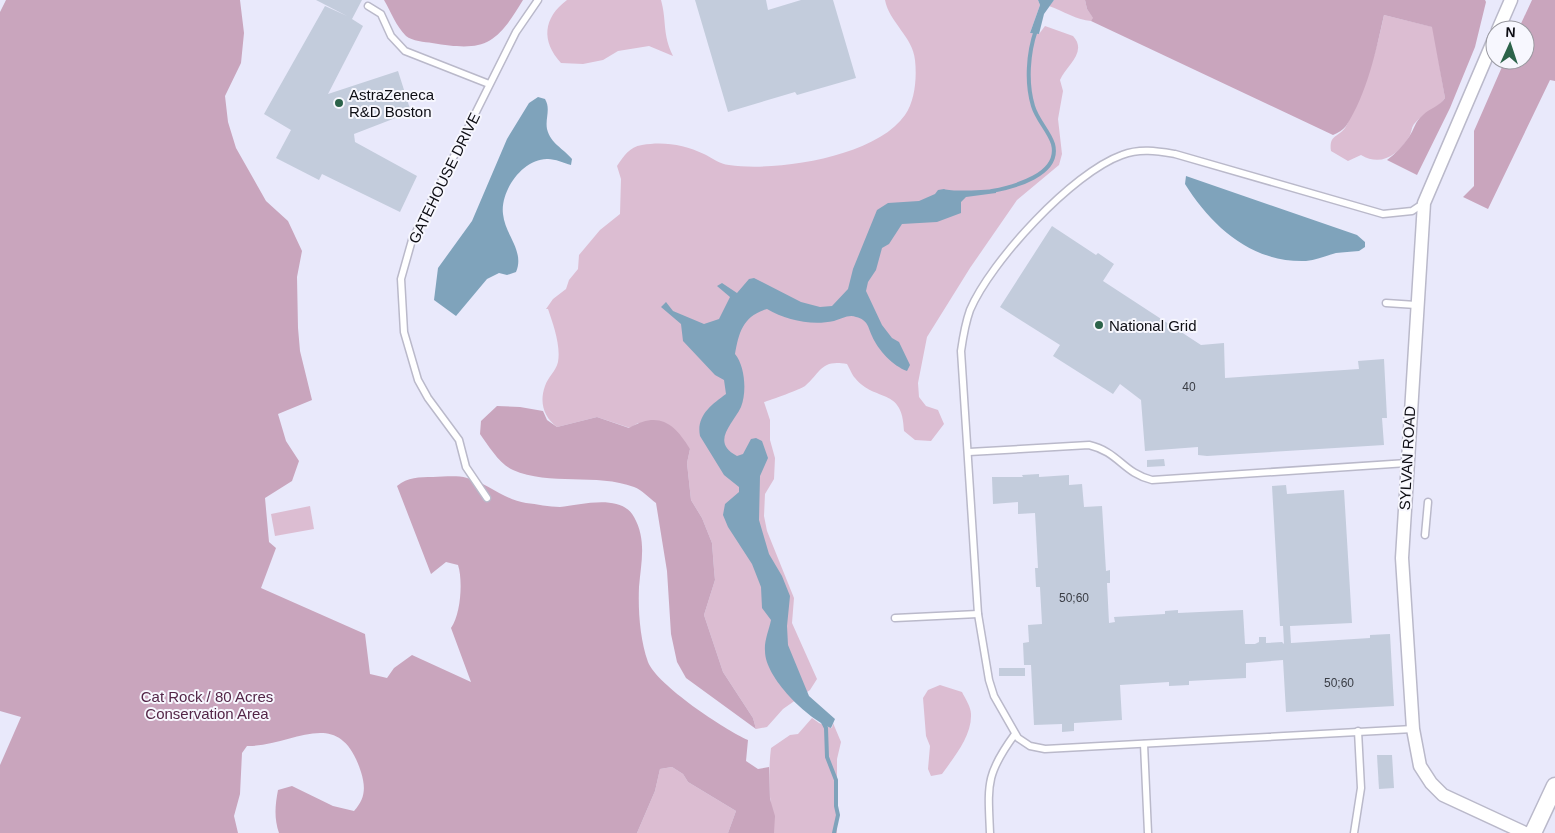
<svg xmlns="http://www.w3.org/2000/svg" width="1555" height="833" viewBox="0 0 1555 833" font-family="Arial,sans-serif">
	<style>
		.green { fill: #dcbdd2 }
		.forest { fill: #c9a5bd }
		.water { fill: #7fa3bb }
		.lines { fill: none; stroke-linecap: round; stroke-linejoin: round }
		.stream { stroke: #7fa3bb; stroke-width: 4 }
		.building { fill: #c3ccdc }
		.service-casing { stroke: #bab9ca; stroke-width: 9 }
		.minor-casing { stroke: #bab9ca; stroke-width: 15 }
		.tertiary-casing { stroke: #bab9ca; stroke-width: 19 }
		.service { stroke: #fff; stroke-width: 6 }
		.minor { stroke: #fff; stroke-width: 12 }
		.tertiary { stroke: #fff; stroke-width: 16 }
		.poi-dot { fill: #2c634a; stroke: #f7f7fe; stroke-width: 2 }
		.labels { text-anchor: middle; dominant-baseline: central; stroke-width: 4; stroke-linejoin: round; paint-order: stroke }
		.number-label { font-size: 12px; fill: #3a3d45 }
		.poi-label { font-size: 15px; fill: #0d0d13; stroke: #f7f7fe; text-anchor: start }
		.street-label { font-size: 15px; fill: #0d0d13; stroke: #f7f7fe }
		.park-label { font-size: 15px; fill: #532547; stroke: #f7f7fe }
	</style>
	<rect width="100%" height="100%" fill="#e9e9fb"/>
	<g class="green">
		<path d="M567 0H661C667 22 662 33 673 56L649 46 618 51 603 60 583 64 561 63C541 41 543 18 567 0Z"/>
		<path d="M885 0H1038L1040 5 1030 33 1039 34 1045 26 1073 36C1088 52 1066 66 1060 80L1063 91 1058 119 1062 154 1059 165 1017 200 970 268 927 337 918 383 919 397 926 406 938 410 944 424 931 441 915 440 904 431C903 386 875 403 855 378 852 375 850 369 847 364 821 359 821 372 805 386 803 388 769 401 764 402L770 420V440L775 458 774 479 765 494 764 516 767 531 794 598 792 623 817 679 810 690 783 709 767 727 756 729 753 718 723 672 704 615 715 580 714 569 712 543 702 518 691 500 687 463 690 449 638 423 630 428 597 417 557 427C544 417 539 403 545 386 548 377 556 371 558 362 561 345 553 324 548 309H546L553 299 566 289 569 280 578 269 579 255 600 230 620 214 621 179 617 166C624 156 629 147 642 145 664 141 685 145 704 154 712 158 720 164 729 165 776 172 876 157 905 115 915 101 917 78 915 60 913 37 889 22 885 0Z"/>
		<path d="M1054 0H1085L1087 9 1094 19 1091 21C1077 20 1063 11 1049 6Z"/>
		<path d="M1384 15 1433 27 1445 98C1439 108 1423 113 1415 123 1411 127 1412 132 1409 137 1398 155 1381 167 1361 155L1348 161 1331 151C1329 135 1337 138 1345 128 1347 125 1349 120 1350 117 1366 85 1377 50 1384 15Z"/>
		<polygon points="310,506 314,529 275,536 271,514"/>
		<path d="M940 685 962 692C965 698 971 707 971 714 972 736 954 757 942 774L931 776 928 769 930 746 926 736 923 698 928 690Z"/>
		<path d="M812 718 819 723 832 728 833 723 841 742 837 759V833H774C774 818 771 810 770 797 769 780 769 764 771 748L790 735 798 734Z"/>
		<polygon points="672,767 683,774 688,782 736,811 728,833 637,833 655,791 660,769"/>
	</g>
	<g class="forest">
		<path d="M6 0H240L244 33 241 63 225 96 228 122 236 148 266 201 288 221 302 251 297 277 298 328 300 351 312 400 278 414 286 441 299 461 292 481 265 498 269 542 276 548 261 588 365 634 370 674 387 678 394 668 412 655 471 682 451 628C461 614 463 580 458 565L446 562 431 574 397 486C408 477 419 477 433 477 444 477 456 475 467 478 487 483 505 500 526 503 537 504 549 507 560 507 581 505 621 493 634 517 647 540 641 563 639 587 638 611 640 639 648 662 657 685 725 730 748 740L746 761 758 769 769 767 770 799 775 816 774 833H728L736 811 688 782 683 774 672 767 660 769 655 791 637 833H279C274 818 275 806 278 790L292 786 333 806 354 811C365 799 366 788 361 772 339 703 294 747 247 746L242 753 240 794 234 816 238 833H0V765L21 717 0 711V12Z"/>
		<path d="M384 0H523C496 45 485 52 432 43 425 42 412 41 406 36 396 26 391 12 384 0Z"/>
		<path d="M1085 0H1485L1486 2 1475 47 1450 108 1417 175 1387 160C1395 154 1403 146 1409 137 1415 128 1414 123 1423 115 1430 108 1440 106 1445 98L1432 27 1384 15C1376 51 1367 94 1346 126 1343 130 1338 133 1333 135L1091 21 1093 18 1087 9Z"/>
		<polygon points="1532,0 1555,0 1555,81 1550,80 1488,209 1463,197 1474,186 1474,131 1505,60 1525,60 1525,30 1518,30"/>
		<path d="M497 406 520 407 543 411 547 420 557 427 597 417 629 428C659 411 674 423 690 449L687 463 691 500 702 518 712 543 714 569 715 580 704 615 723 672 753 718 756 729 686 678 677 662 671 634 667 571 656 503C649 498 642 490 634 487 597 473 549 486 513 470 500 465 488 445 480 434L481 421Z"/>
	</g>
	<g class="water">
		<polygon points="1038,0 1054,0 1044,14 1039,34 1030,33 1040,5"/>
		<path d="M538 97 545 99C551 109 545 118 547 129 551 144 563 148 572 159L571 165C564 163 555 159 548 159 523 158 500 191 503 214 505 235 525 251 516 272L507 275 499 273 487 279 456 316 434 300 438 268 472 221 507 139 529 103Z"/>
		<path d="M1186 176 1357 235 1365 242V247L1359 251C1351 252 1343 252 1336 253 1325 256 1316 260 1306 261 1252 263 1212 227 1185 184Z"/>
		<path d="M944 189C953 192 984 190 996 189V193L966 197 961 202V213L937 222 902 224 889 244 882 248 876 270 868 282 866 291 882 325 892 338 899 342 910 365 907 371C893 366 878 350 872 336 868 327 868 320 856 317 849 314 841 319 834 321 811 326 786 320 767 309 743 316 739 332 735 354 745 366 747 392 741 407 733 424 710 442 737 456L743 454 751 439 756 438 762 441 768 458 760 476 759 520 769 554 782 576 790 596 787 626 788 645 809 696 835 719 831 728C808 719 765 678 765 651 764 641 769 630 771 620L762 608 761 587 752 564 728 527 723 515 725 504 739 492V487L724 475 700 436C696 416 711 405 726 394L724 380 715 375 683 341 681 324 661 307 666 302 673 311 704 324 719 319 730 297 717 286 722 283 737 293 749 279 754 278 801 302 820 307 832 306 848 289 853 269 877 210 888 203 919 201 935 194 938 190Z"/>
	</g>
	<g class="lines">
		<g class="stream">
			<path d="M992 191C1013 187 1061 175 1053 144 1049 131 1037 120 1033 106 1026 83 1028 53 1036 30"/>
			<polyline points="823,722 826,728 827,757 836,780 836,806 838,815 834,833"/>
		</g>
	</g>
	<g class="building">
		<polygon points="316,0 362,0 352,19 363,26 328,94 398,71 411,112 354,134 355,142 417,176 400,212 322,174 319,180 276,158 291,130 264,114 325,6 347,16"/>
		<polygon points="695,0 766,0 768,10 801,0 833,0 856,78 797,95 795,92 728,112"/>
		<polygon points="1052,226 1096,255 1098,253 1114,264 1103,281 1201,345 1224,343 1225,378 1359,369 1358,361 1384,359 1387,418 1382,418 1384,445 1207,456 1198,455 1198,447 1145,451 1141,400 1120,384 1113,394 1053,356 1060,345 1000,307"/>
		<polygon points="1164,459 1165,466 1147,467 1147,460"/>
		<polygon points="1039,474 1039,477 1069,475 1069,485 1082,484 1084,507 1102,506 1106,571 1110,570 1110,583 1107,583 1109,623 1115,622 1114,617 1165,614 1165,611 1178,610 1178,613 1243,610 1245,644 1255,644 1259,642 1259,637 1266,637 1266,643 1282,642 1284,644 1283,626 1280,626 1272,486 1286,485 1287,494 1344,490 1352,623 1290,626 1291,643 1370,638 1370,635 1390,634 1394,706 1286,712 1283,660 1246,663 1246,678 1189,681 1189,685 1169,686 1169,682 1120,685 1122,720 1074,723 1074,731 1062,732 1062,724 1034,725 1031,665 1024,665 1023,643 1029,642 1028,625 1042,624 1040,587 1036,587 1035,568 1038,568 1035,513 1018,514 1018,502 993,504 992,477 1023,477 1022,475"/>
		<rect x="999" y="668" width="26" height="8"/>
		<polygon points="1377,755 1392,755 1394,788 1379,789"/>
	</g>
	<g class="lines">
		<defs>
			<g id="service">
				<polyline points="368,6 381,14 391,36 405,51 489,84"/>
				<polyline points="1386,303 1416,305"/>
				<path d="M969 452 1089 445C1119 452 1123 473 1152 480L1407 463"/>
				<polyline points="487,498 466,467 459,440 428,398 418,380 404,332 401,279 412,240 516,32 538,0"/>
				<polyline points="1425,535 1428,502"/>
				<polyline points="895,618 978,614"/>
				<path d="M1413 729 1045 749 1030 746 1018 738 994 696 989 680 978 614 961 351C963 337 965 324 970 310 991 261 1072 173 1122 155 1140 148 1157 151 1175 154L1383 214 1412 211 1424 203"/>
				<polyline points="1144,744 1148,833"/>
				<path d="M990 833C988 785 985 775 1015 734"/>
				<polyline points="1354,833 1361,788 1358,731"/>
			</g>
			<g id="minor">
				<polyline points="1498,30 1511,0"/>
				<polyline points="1495,37 1424,203 1402,558 1413,729 1420,766 1431,783 1443,795 1525,833"/>
			</g>
			<polyline id="tertiary" points="1533,833 1555,786"/>
		</defs>
		<use href="#service" class="service-casing"/>
		<use href="#minor" class="minor-casing"/>
		<use href="#tertiary" class="tertiary-casing"/>
		<use href="#service" class="service"/>
		<use href="#minor" class="minor"/>
		<use href="#tertiary" class="tertiary"/>
	</g>
	<g class="poi-dot">
		<circle cx="339" cy="103" r="5"/>
		<circle cx="1099" cy="325" r="5"/>
	</g>
	<g class="labels">
		<g class="number-label">
			<text x="1189" y="387">40</text>
			<text x="1074" y="598">50;60</text>
			<text x="1339" y="683">50;60</text>
		</g>
		<g class="poi-label">
			<text x="349" y="94">AstraZeneca<tspan x="349" dy="17">R&amp;D Boston</tspan></text>
			<text x="1109" y="325">National Grid</text>
		</g>
		<g class="street-label">
			<text transform="translate(444 178) rotate(-64)">GATEHOUSE DRIVE</text>
			<text transform="translate(1407 458) rotate(-87)">SYLVAN ROAD</text>
		</g>
		<g class="park-label">
			<text x="207" y="696">Cat Rock / 80 Acres<tspan x="207" dy="17">Conservation Area</tspan></text>
		</g>
	</g>
	<g transform="translate(1510 45) rotate(3)"><circle r="24" fill="#f7f7fe" stroke="#9999a0"/>
	<path d="M0-4L9 19L0 12L-9 19Z" fill="#2c634a"/>
	<text y="-8" font-size="14" font-weight="bold" text-anchor="middle" fill="#0d0d13">N</text>
	</g>
</svg>
